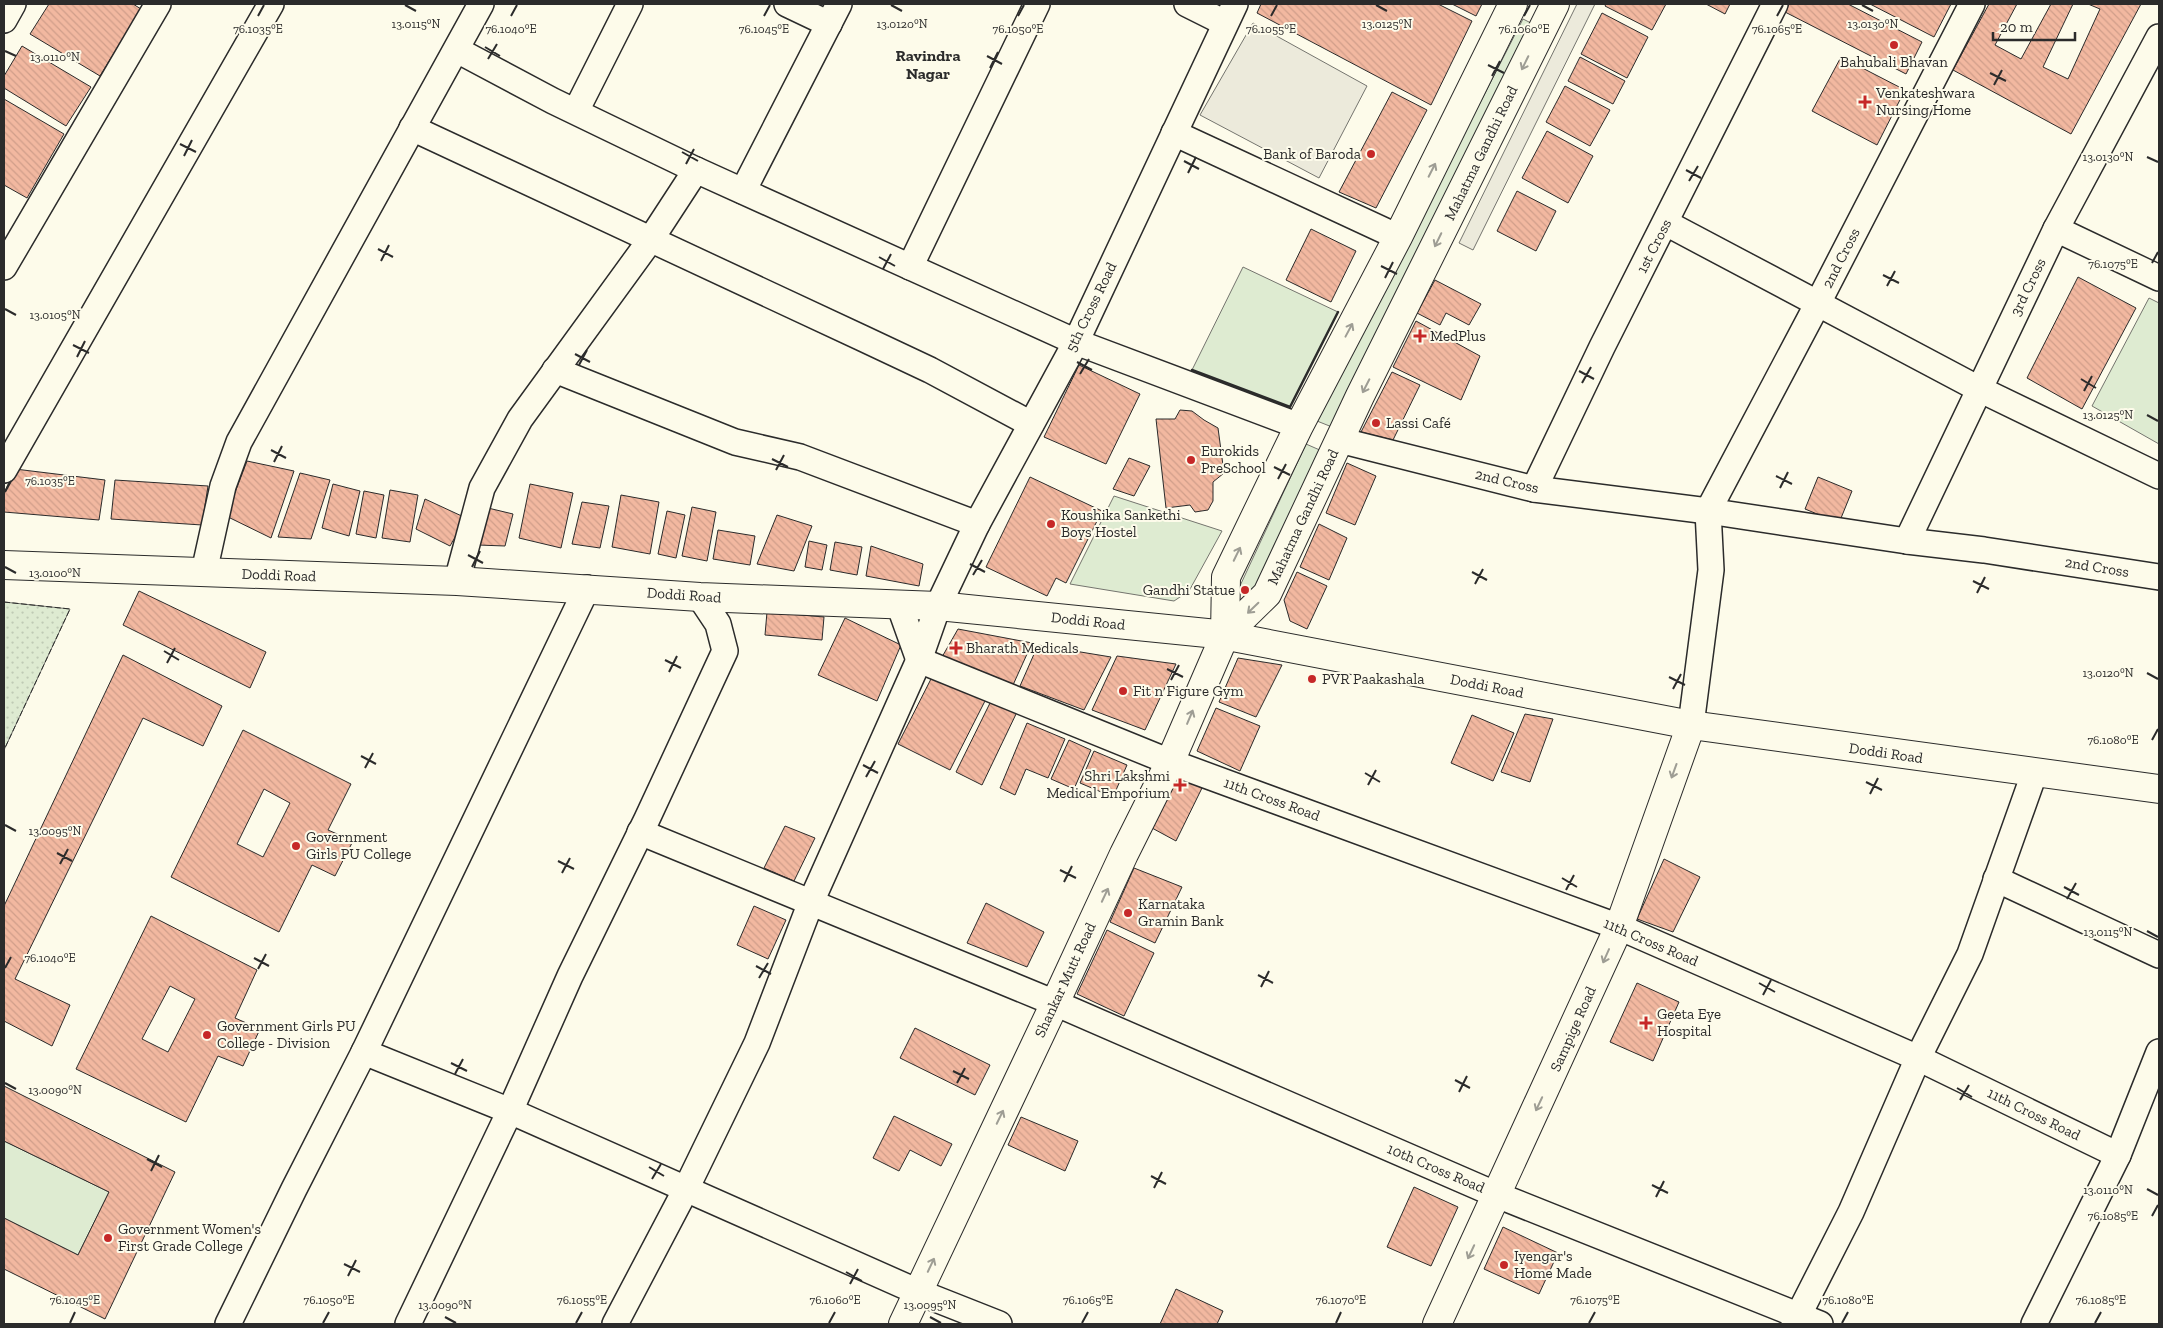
<svg xmlns="http://www.w3.org/2000/svg" width="2163" height="1328" viewBox="0 0 2163 1328" font-family="'Zilla Slab',serif">
	<style>
		.green { fill: #deebd1; stroke: #74746e }
		.park { fill: url(#park-dots); stroke: #74746e }
		.parking { fill: #eceadb; stroke: #74746e }
		.building { fill: url(#building-back-hatch); stroke: #2b2b2b; fill-rule: evenodd }
		.lines { fill: none; stroke-linecap: round; stroke-linejoin: round }
		.minor-casing { stroke: #2b2b2b; stroke-width: 28 }
		.tertiary-casing { stroke: #2b2b2b; stroke-width: 30 }
		.minor { stroke: #fdfbea; stroke-width: 25 }
		.tertiary { stroke: #fdfbea; stroke-width: 28 }
		.fence { stroke: #2b2b2b; stroke-width: 1; stroke-dasharray: 6 2.5; stroke-linecap: butt }
		.wall { stroke: #2b2b2b; stroke-width: 2.5 }
		.oneway { stroke: #9e9d94 }
		.ticks { fill: none; stroke: #2b2b2b; stroke-width: 2 }
		.poi-dot { fill: #c62828; stroke: #fdfbea; stroke-width: 2 }
		.labels { text-anchor: middle; dominant-baseline: central; stroke-width: 4; stroke-linejoin: round; paint-order: stroke }
		.poi-label { font-size: 15px; fill: #2b2b2b; stroke: #fdfbea; text-anchor: start }
		.street-label { font-size: 15px; fill: #2b2b2b; stroke: #fdfbea }
		.neighbourhood-label { font-size: 16px; font-weight: bold; fill: #2b2b2b; stroke: #fdfbea }
		.ticks-label { font-size: 12px; text-anchor: middle; fill: #2b2b2b; stroke: #fdfbea; stroke-width: 4; stroke-linejoin: round; paint-order: stroke }
	</style>
	<defs>
		<pattern id="park-dots" width="8" height="8" patternUnits="userSpaceOnUse" patternTransform="scale(1.25)"><rect width="8" height="8" fill="#deebd1"/><path d="M2 2h.1M6 6h.1" fill="none" stroke="#bfcab4" stroke-width="1.8" stroke-linecap="round"/></pattern>
		<pattern id="building-back-hatch" width="6" height="6" patternUnits="userSpaceOnUse" patternTransform="scale(1.25)"><rect width="6" height="6" fill="#f2b8a0"/><path d="M-1 5l2 2M0 0l6 6M5-1l2 2" fill="none" stroke="#d09e8a"/></pattern>
	</defs>
	<rect width="100%" height="100%" fill="#fdfbea"/>
	<g class="green">
		<polygon points="1523,19 1535,25 1332,427 1317,421"/>
		<polygon points="1243,267 1338,312 1290,407 1192,370"/>
		<polygon points="2149,298 2159,303 2159,444 2092,406"/>
		<polygon points="1306,444 1322,451 1253,594 1239,588"/>
		<polygon points="1114,496 1222,531 1189,591 1174,601 1070,584"/>
		<polygon points="4,1141 109,1192 78,1255 4,1218"/>
	</g>
	<polygon class="park" points="4,602 70,609 4,750"/>
	<g class="parking">
		<polygon points="1577,4 1595,4 1473,250 1459,243"/>
		<polygon points="1253,23 1367,86 1319,178 1200,115"/>
	</g>
	<g class="building">
		<polygon points="49,4 133,4 141,9 100,76 30,34"/>
		<polygon points="1261,4 1438,4 1472,21 1431,105 1257,13"/>
		<polygon points="1452,4 1482,4 1476,16"/>
		<polygon points="1606,4 1666,4 1652,30 1605,6"/>
		<polygon points="1706,4 1730,4 1725,14"/>
		<polygon points="1789,4 1848,4 1922,42 1906,74 1785,12"/>
		<polygon points="1870,4 1951,4 1934,37"/>
		<polygon points="1989,4 2017,4 1995,45 2021,59 2051,4 2073,4 2043,67 2068,79 2100,9 2088,4 2141,4 2071,134 1953,70"/>
		<polygon points="1602,13 1648,37 1627,78 1581,54"/>
		<polygon points="22,46 91,87 66,126 4,88 4,76"/>
		<polygon points="1580,57 1625,81 1613,104 1568,81"/>
		<polygon points="1841,57 1905,90 1877,145 1812,111"/>
		<polygon points="1565,86 1610,110 1590,146 1546,122"/>
		<polygon points="1392,92 1427,110 1376,208 1339,192"/>
		<polygon points="4,99 64,134 27,198 4,185"/>
		<polygon points="1547,131 1593,156 1568,203 1522,178"/>
		<polygon points="1517,191 1556,211 1536,251 1497,231"/>
		<polygon points="1311,229 1356,251 1331,302 1286,280"/>
		<polygon points="2078,277 2136,308 2082,409 2027,378"/>
		<polygon points="1435,280 1481,304 1469,325 1446,313 1440,325 1417,313"/>
		<polygon points="1416,321 1480,356 1461,400 1393,367"/>
		<polygon points="1079,365 1140,394 1106,464 1044,437"/>
		<polygon points="1392,372 1420,385 1393,440 1361,432"/>
		<polygon points="1180,410 1192,411 1204,420 1218,428 1224,473 1213,482 1213,501 1208,510 1195,512 1190,505 1166,508 1156,419 1175,419"/>
		<polygon points="1129,458 1150,466 1134,496 1113,489"/>
		<polygon points="247,461 294,471 271,538 226,516"/>
		<polygon points="1347,463 1376,476 1355,525 1326,513"/>
		<polygon points="15,469 105,480 99,520 4,512 4,493"/>
		<polygon points="300,473 330,480 311,539 278,537"/>
		<polygon points="1030,477 1102,511 1066,583 1056,578 1047,596 986,567"/>
		<polygon points="1818,477 1852,491 1839,523 1805,509"/>
		<polygon points="115,480 208,486 202,525 111,519"/>
		<polygon points="333,484 360,491 349,536 322,528"/>
		<polygon points="530,484 573,493 561,548 519,538"/>
		<polygon points="390,490 418,495 410,542 382,538"/>
		<polygon points="364,491 384,495 376,538 356,534"/>
		<polygon points="621,495 659,502 650,554 612,547"/>
		<polygon points="425,499 466,518 450,546 416,529"/>
		<polygon points="582,502 609,506 600,548 572,544"/>
		<polygon points="692,507 716,512 707,561 682,556"/>
		<polygon points="488,508 513,514 505,546 478,545"/>
		<polygon points="667,511 685,515 676,558 658,554"/>
		<polygon points="777,515 812,526 794,571 757,564"/>
		<polygon points="1319,524 1347,538 1329,580 1300,567"/>
		<polygon points="718,530 755,536 750,565 713,559"/>
		<polygon points="809,541 827,545 822,570 805,567"/>
		<polygon points="835,542 862,547 857,575 830,570"/>
		<polygon points="871,546 923,564 919,586 866,576"/>
		<polygon points="1297,572 1327,586 1307,629 1290,621 1284,600"/>
		<polygon points="139,591 266,652 250,688 123,625"/>
		<polygon points="767,612 824,617 822,640 765,635"/>
		<polygon points="845,618 901,645 877,701 818,675"/>
		<polygon points="958,629 1032,643 1013,685 942,657"/>
		<polygon points="1038,645 1111,657 1084,710 1020,686"/>
		<polygon points="123,655 222,706 203,746 143,718 15,979 70,1005 52,1046 4,1021 4,906"/>
		<polygon points="1117,656 1176,664 1145,730 1092,710"/>
		<polygon points="1238,658 1282,665 1256,717 1219,702"/>
		<polygon points="934,673 986,699 950,770 898,744"/>
		<polygon points="991,701 1017,712 982,785 956,772"/>
		<polygon points="1216,708 1260,726 1240,771 1197,751"/>
		<polygon points="1525,714 1553,719 1530,782 1501,772"/>
		<polygon points="1472,715 1514,733 1493,781 1451,763"/>
		<polygon points="1027,723 1065,739 1048,778 1026,769 1015,795 1000,788"/>
		<path d="M243 730 351 784 328 830 353 841 335 876 312 865 279 932 171 877ZM264 789 290 803 263 857 237 844Z"/>
		<polygon points="1069,740 1091,750 1074,789 1051,779"/>
		<polygon points="1094,751 1127,765 1113,797 1080,783"/>
		<polygon points="1177,775 1202,788 1176,841 1152,828"/>
		<polygon points="785,826 815,838 794,881 764,868"/>
		<polygon points="1664,859 1700,877 1673,932 1637,919"/>
		<polygon points="1134,868 1182,887 1155,943 1110,922"/>
		<polygon points="986,903 1044,932 1027,967 967,943"/>
		<polygon points="754,906 786,920 768,959 737,945"/>
		<path d="M151 916 257 970 235 1018 260 1029 243 1066 218 1056 186 1122 76 1069ZM170 986 195 999 168 1052 142 1039Z"/>
		<polygon points="1107,930 1154,953 1124,1016 1077,994"/>
		<polygon points="1637,983 1679,1002 1653,1061 1610,1042"/>
		<polygon points="915,1028 990,1065 975,1095 900,1058"/>
		<polygon points="4,1086 175,1172 105,1319 4,1269 4,1218 78,1255 109,1192 4,1141"/>
		<polygon points="894,1116 952,1144 941,1166 910,1150 899,1171 873,1158"/>
		<polygon points="1021,1117 1078,1141 1065,1171 1008,1145"/>
		<polygon points="1414,1187 1458,1207 1431,1266 1387,1247"/>
		<polygon points="1503,1227 1558,1253 1539,1294 1484,1269"/>
		<polygon points="1176,1289 1223,1311 1217,1324 1160,1324"/>
	</g>
	<g class="lines">
		<defs>
			<g id="minor">
				<polyline points="787,4 829,24"/>
				<polyline points="1187,4 1225,23"/>
				<polyline points="4,20 13,4"/>
				<polyline points="457,50 553,101 696,170"/>
				<polyline points="576,111 630,4"/>
				<polyline points="412,128 862,338 930,370 1031,424"/>
				<polyline points="1174,133 1398,237"/>
				<polyline points="743,191 839,4"/>
				<polyline points="1666,223 1979,389 2159,476"/>
				<polyline points="2056,229 2159,278"/>
				<polyline points="4,267 158,4"/>
				<polyline points="910,267 1037,4"/>
				<polyline points="555,370 735,442 800,457 977,524"/>
				<polyline points="1339,440 1534,489 1708,511 1907,541 1984,550 2159,577"/>
				<polyline points="4,470 271,4"/>
				<polyline points="1534,489 1602,347 1775,4"/>
				<polyline points="1907,541 2056,229 2159,37"/>
				<polyline points="204,572 223,486 239,442 481,4"/>
				<polyline points="457,581 482,488 520,419 651,239 696,170 1076,342 1299,426"/>
				<polyline points="899,604 919,660 1170,762 1619,927 1918,1058 2118,1155"/>
				<polyline points="1691,725 1711,570 1708,511 1818,303 1972,4"/>
				<polyline points="640,832 1055,1003 1497,1195 1820,1324"/>
				<polyline points="1996,879 2159,955"/>
				<polyline points="364,1052 510,1111 918,1292 999,1324"/>
				<polyline points="228,1324 294,1189 364,1052 587,588"/>
				<polyline points="408,1324 510,1111 570,976 647,819 725,651 718,624 700,597"/>
				<polyline points="615,1324 686,1189 757,1043 811,902 919,660 938,606 977,524 1076,342 1235,4"/>
				<polyline points="1794,1324 1851,1212 1918,1058 1970,954 2034,774"/>
				<polyline points="2034,1324 2118,1155 2159,1052"/>
			</g>
			<g id="tertiary">
				<polyline points="4,565 457,581 700,597 938,606 1217,634 1691,725 2159,789"/>
				<polyline points="1225,635 1267,594 1360,396 1555,4"/>
				<polyline points="903,1324 1055,1003 1124,854 1170,762 1225,635 1226,577 1299,426 1398,237 1513,4"/>
				<polyline points="1437,1324 1619,927 1691,725"/>
			</g>
		</defs>
		<use href="#minor" class="minor-casing"/>
		<use href="#tertiary" class="tertiary-casing"/>
		<use href="#minor" class="minor"/>
		<use href="#tertiary" class="tertiary"/>
		<polyline class="fence" points="4,602 70,609 4,750"/>
		<polyline class="wall" points="1192,370 1290,407 1338,312"/>
	</g>
	<defs><path id="oneway-shaft" d="M-6 0H5M1.5-3L5.5 0L1.5 3" fill="none" stroke-width="1.6" stroke-linecap="round" stroke-linejoin="round" transform="scale(1.25)"/></defs>
	<g class="oneway">
		<use href="#oneway-shaft" transform="translate(1525 63) rotate(116)"/>
		<use href="#oneway-shaft" transform="translate(1432 170) rotate(-63)"/>
		<use href="#oneway-shaft" transform="translate(1438 240) rotate(116)"/>
		<use href="#oneway-shaft" transform="translate(1349 330) rotate(-62)"/>
		<use href="#oneway-shaft" transform="translate(1366 386) rotate(117)"/>
		<use href="#oneway-shaft" transform="translate(1237 554) rotate(-64)"/>
		<use href="#oneway-shaft" transform="translate(1253 608) rotate(136)"/>
		<use href="#oneway-shaft" transform="translate(1190 717) rotate(-67)"/>
		<use href="#oneway-shaft" transform="translate(1674 771) rotate(110)"/>
		<use href="#oneway-shaft" transform="translate(1105 895) rotate(-65)"/>
		<use href="#oneway-shaft" transform="translate(1606 956) rotate(114)"/>
		<use href="#oneway-shaft" transform="translate(1539 1104) rotate(115)"/>
		<use href="#oneway-shaft" transform="translate(1000 1117) rotate(-64)"/>
		<use href="#oneway-shaft" transform="translate(1471 1252) rotate(115)"/>
		<use href="#oneway-shaft" transform="translate(931 1265) rotate(-65)"/>
	</g>
	<path class="ticks" d="M405 5 416 11M891 5 902 11M1376 5 1387 11M1862 5 1873 11M258 16 264 5M511 16 517 5M764 16 770 5M1018 16 1024 5M1271 16 1277 5M1524 16 1530 5M1777 16 1783 5M485 47 500 56M5 51 16 56M987 56 1002 64M488 59 497 44M1488 65 1504 73M990 68 998 52M1990 73 2006 81M1492 76 1500 61M1994 85 2002 70M180 144 196 152M682 152 698 161M184 156 192 140M2147 157 2158 162M1184 161 1199 169M686 164 694 149M1686 170 1701 178M1188 173 1196 157M1689 181 1698 166M378 249 393 257M879 257 895 266M381 261 389 245M2152 263 2158 252M1381 266 1397 274M883 269 891 254M1883 275 1899 283M1385 278 1393 262M1887 286 1895 271M5 309 16 315M73 345 89 353M575 354 590 362M77 357 85 341M1077 362 1092 370M579 365 587 350M1579 371 1594 379M1080 374 1089 359M2081 379 2096 388M1582 383 1591 367M2084 391 2092 376M2147 415 2158 421M271 450 286 458M772 459 788 467M274 462 282 446M1274 467 1290 475M776 470 784 455M1776 476 1792 484M1278 479 1286 464M1780 488 1788 472M5 492 11 481M468 555 483 563M970 564 985 572M5 567 16 573M472 567 480 551M1472 572 1487 580M973 575 982 560M1973 581 1989 589M1475 584 1483 569M1977 593 1985 577M164 651 179 660M665 660 681 668M167 663 175 648M1167 669 1183 677M669 672 677 656M2147 673 2158 679M1669 677 1685 685M1171 680 1179 665M1673 689 1681 674M2152 740 2158 729M361 756 376 764M863 765 878 773M365 768 373 753M1365 773 1380 782M866 777 875 761M1866 782 1882 790M1368 785 1376 770M1870 794 1878 778M5 825 16 831M57 853 72 861M558 861 574 869M60 864 68 849M1060 870 1076 878M562 873 570 858M1562 878 1577 887M1064 882 1072 866M2064 887 2079 895M1566 890 1574 875M2067 899 2076 883M2147 931 2158 937M254 958 269 966M756 966 771 974M5 968 11 957M258 969 266 954M1258 975 1273 983M759 978 768 963M1759 983 1775 992M1261 987 1269 971M1763 995 1771 980M451 1063 467 1071M953 1071 969 1079M455 1074 463 1059M1455 1080 1470 1088M5 1083 16 1089M957 1083 965 1068M1957 1088 1972 1097M1459 1092 1467 1076M1960 1100 1969 1085M147 1159 162 1167M649 1167 664 1176M151 1171 159 1155M1151 1176 1166 1184M652 1179 661 1164M1652 1185 1668 1193M1154 1188 1162 1172M2147 1189 2158 1195M1656 1197 1664 1181M2152 1216 2158 1205M344 1264 360 1272M846 1272 862 1281M348 1276 356 1260M850 1284 858 1269M445 1317 456 1323M930 1317 941 1323M70 1323 75 1312M323 1323 329 1312M576 1323 582 1312M829 1323 835 1312M1082 1323 1088 1312M1336 1323 1341 1312M1589 1323 1595 1312M1842 1323 1848 1312M2095 1323 2101 1312"/>
	<g class="poi-dot">
		<circle cx="1894" cy="45" r="5"/>
		<path d="M1862.5 94.5h5v5h5v5h-5v5h-5v-5h-5v-5h5z"/>
		<circle cx="1371" cy="154" r="5"/>
		<path d="M1417.5 328.5h5v5h5v5h-5v5h-5v-5h-5v-5h5z"/>
		<circle cx="1376" cy="423" r="5"/>
		<circle cx="1191" cy="460" r="5"/>
		<circle cx="1051" cy="524" r="5"/>
		<circle cx="1245" cy="590" r="5"/>
		<path d="M953.5 640.5h5v5h5v5h-5v5h-5v-5h-5v-5h5z"/>
		<circle cx="1312" cy="679" r="5"/>
		<circle cx="1123" cy="691" r="5"/>
		<path d="M1177.5 777.5h5v5h5v5h-5v5h-5v-5h-5v-5h5z"/>
		<circle cx="296" cy="846" r="5"/>
		<circle cx="1128" cy="913" r="5"/>
		<path d="M1643.5 1015.5h5v5h5v5h-5v5h-5v-5h-5v-5h5z"/>
		<circle cx="207" cy="1035" r="5"/>
		<circle cx="108" cy="1238" r="5"/>
		<circle cx="1504" cy="1265" r="5"/>
	</g>
	<g class="labels">
		<g class="poi-label">
			<text x="1894" y="62" text-anchor="middle">Bahubali Bhavan</text>
			<text x="1876" y="93">Venkateshwara<tspan x="1876" dy="17">Nursing Home</tspan></text>
			<text x="1361" y="154" text-anchor="end">Bank of Baroda</text>
			<text x="1430" y="336">MedPlus</text>
			<text x="1386" y="423">Lassi Café</text>
			<text x="1201" y="451">Eurokids<tspan x="1201" dy="17">PreSchool</tspan></text>
			<text x="1061" y="515">Koushika Sankethi<tspan x="1061" dy="17">Boys Hostel</tspan></text>
			<text x="1235" y="590" text-anchor="end">Gandhi Statue</text>
			<text x="966" y="648">Bharath Medicals</text>
			<text x="1322" y="679">PVR Paakashala</text>
			<text x="1133" y="691">Fit n Figure Gym</text>
			<text x="1170" y="776" text-anchor="end">Shri Lakshmi<tspan x="1170" dy="17">Medical Emporium</tspan></text>
			<text x="306" y="837">Government<tspan x="306" dy="17">Girls PU College</tspan></text>
			<text x="1138" y="904">Karnataka<tspan x="1138" dy="17">Gramin Bank</tspan></text>
			<text x="1657" y="1014">Geeta Eye<tspan x="1657" dy="17">Hospital</tspan></text>
			<text x="217" y="1026">Government Girls PU<tspan x="217" dy="17">College - Division</tspan></text>
			<text x="118" y="1229">Government Women's<tspan x="118" dy="17">First Grade College</tspan></text>
			<text x="1514" y="1256">Iyengar's<tspan x="1514" dy="17">Home Made</tspan></text>
		</g>
		<g class="street-label">
			<text transform="translate(1481 153) rotate(-64)">Mahatma Gandhi Road</text>
			<text transform="translate(1654 246) rotate(-63)">1st Cross</text>
			<text transform="translate(1841 258) rotate(-63)">2nd Cross</text>
			<text transform="translate(2028 287) rotate(-64)">3rd Cross</text>
			<text transform="translate(1091 307) rotate(-64)">5th Cross Road</text>
			<text transform="translate(1507 481) rotate(13)">2nd Cross</text>
			<text transform="translate(1303 517) rotate(-65)">Mahatma Gandhi Road</text>
			<text transform="translate(2097 567) rotate(9)">2nd Cross</text>
			<text transform="translate(279 575) rotate(2)">Doddi Road</text>
			<text transform="translate(684 595) rotate(4)">Doddi Road</text>
			<text transform="translate(1088 621) rotate(6)">Doddi Road</text>
			<text transform="translate(1487 686) rotate(11)">Doddi Road</text>
			<text transform="translate(1886 753) rotate(8)">Doddi Road</text>
			<text transform="translate(1272 799) rotate(20)">11th Cross Road</text>
			<text transform="translate(1651 942) rotate(23)">11th Cross Road</text>
			<text transform="translate(1065 980) rotate(-65)">Shankar Mutt Road</text>
			<text transform="translate(1573 1029) rotate(-66)">Sampige Road</text>
			<text transform="translate(2034 1114) rotate(26)">11th Cross Road</text>
			<text transform="translate(1436 1168) rotate(23)">10th Cross Road</text>
		</g>
		<g class="neighbourhood-label">
			<text x="928" y="55">Ravindra<tspan x="928" dy="18">Nagar</tspan></text>
		</g>
	</g>
	<g class="ticks-label">
		<text x="416" y="28">13.0115°N</text>
		<text x="902" y="28">13.0120°N</text>
		<text x="1387" y="28">13.0125°N</text>
		<text x="1873" y="28">13.0130°N</text>
		<text x="258" y="33">76.1035°E</text>
		<text x="511" y="33">76.1040°E</text>
		<text x="1018" y="33">76.1050°E</text>
		<text x="1524" y="33">76.1060°E</text>
		<text x="1777" y="33">76.1065°E</text>
		<text x="764" y="33">76.1045°E</text>
		<text x="1271" y="33">76.1055°E</text>
		<text x="55" y="61">13.0110°N</text>
		<text x="2108" y="161">13.0130°N</text>
		<text x="2113" y="268">76.1075°E</text>
		<text x="55" y="319">13.0105°N</text>
		<text x="2108" y="419">13.0125°N</text>
		<text x="50" y="485">76.1035°E</text>
		<text x="55" y="577">13.0100°N</text>
		<text x="2108" y="677">13.0120°N</text>
		<text x="2113" y="744">76.1080°E</text>
		<text x="55" y="835">13.0095°N</text>
		<text x="2108" y="936">13.0115°N</text>
		<text x="50" y="962">76.1040°E</text>
		<text x="55" y="1094">13.0090°N</text>
		<text x="2108" y="1194">13.0110°N</text>
		<text x="2113" y="1220">76.1085°E</text>
		<text x="75" y="1304">76.1045°E</text>
		<text x="329" y="1304">76.1050°E</text>
		<text x="582" y="1304">76.1055°E</text>
		<text x="835" y="1304">76.1060°E</text>
		<text x="1088" y="1304">76.1065°E</text>
		<text x="1341" y="1304">76.1070°E</text>
		<text x="1595" y="1304">76.1075°E</text>
		<text x="1848" y="1304">76.1080°E</text>
		<text x="2101" y="1304">76.1085°E</text>
		<text x="445" y="1309">13.0090°N</text>
		<text x="930" y="1309">13.0095°N</text>
	</g>
	<rect width="2163" height="1328" fill="none" stroke="#2b2b2b" stroke-width="10"/>
	<path d="M1993 32v8h82v-8" fill="none" stroke="#2b2b2b" stroke-width="2.5"/>
	<text x="2000" y="32" font-size="15" fill="#2b2b2b" stroke="#fdfbea" stroke-width="4" paint-order="stroke">20 m</text>
</svg>
